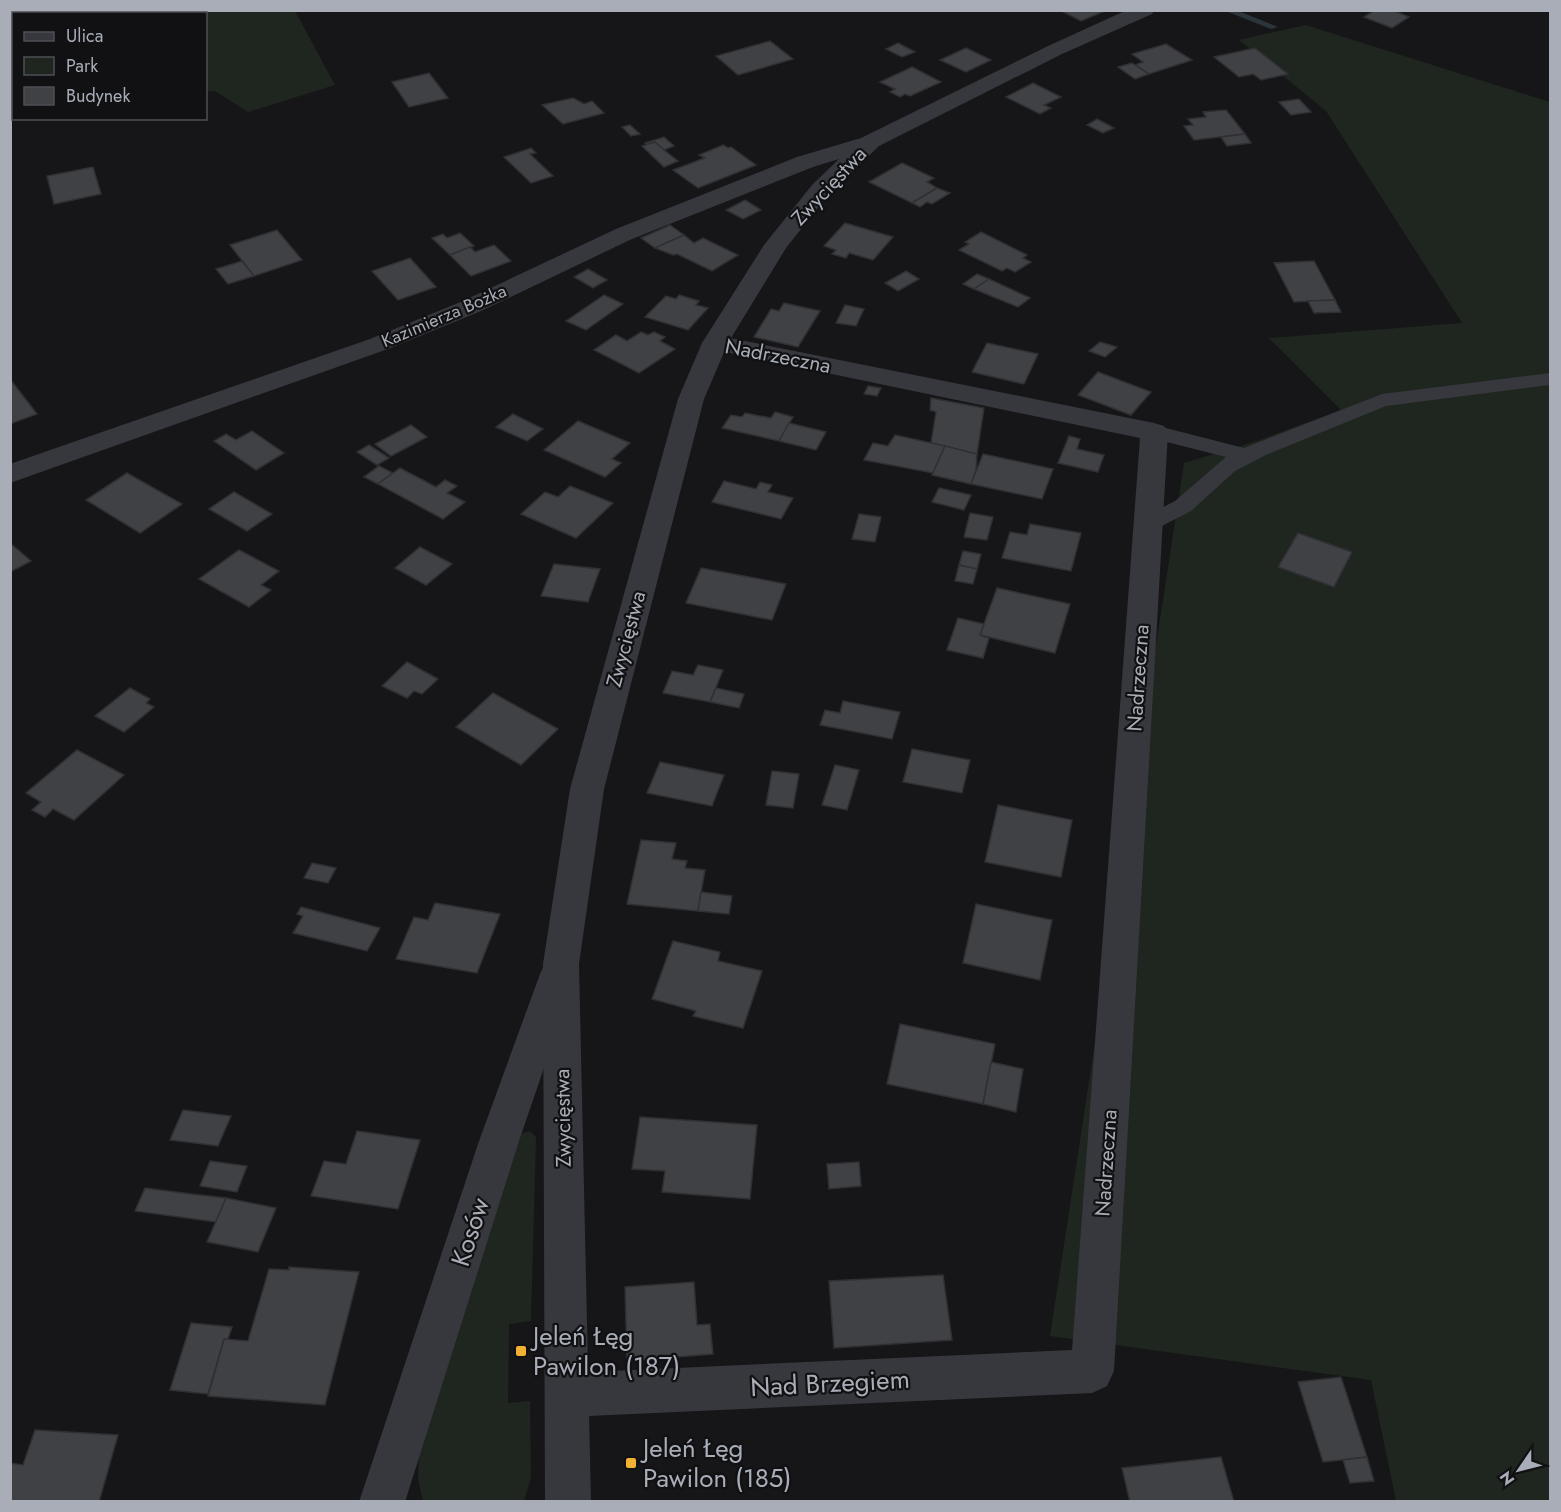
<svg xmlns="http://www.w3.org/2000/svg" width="1561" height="1512" viewBox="0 0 1561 1512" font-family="Jost,sans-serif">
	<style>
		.green { fill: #1e261f }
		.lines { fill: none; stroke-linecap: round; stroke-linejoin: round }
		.stream { fill: #2c353c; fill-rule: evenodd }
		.building { fill: #404145; stroke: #303034; stroke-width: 1.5 }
		.service { fill: #37383d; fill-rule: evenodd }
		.minor { fill: #37383d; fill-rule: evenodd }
		.tertiary { fill: #37383d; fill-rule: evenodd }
		.poi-dot { fill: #f2b134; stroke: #111113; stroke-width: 2 }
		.labels { text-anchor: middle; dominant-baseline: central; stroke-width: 4.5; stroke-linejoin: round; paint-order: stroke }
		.far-street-label { font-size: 18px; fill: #a8adb8; stroke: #111113 }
		.street-label { font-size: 21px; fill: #a8adb8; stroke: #111113 }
		.near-street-label { font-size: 26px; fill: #a8adb8; stroke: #111113 }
		.near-poi-label { font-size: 26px; fill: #a8adb8; stroke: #111113; text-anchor: start }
	</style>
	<rect width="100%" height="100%" fill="#161618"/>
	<g class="green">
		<polygon points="11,10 295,11 335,85 248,112 215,91 206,91 206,14 14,14 15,119 11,119"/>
		<polygon points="1306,25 1550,102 1550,1501 1396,1501 1371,1380 1050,1336 1184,463 1254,442 1341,410 1269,338 1462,323 1326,111 1239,40"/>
		<polygon points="530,1131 536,1137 531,1321 509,1324 508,1403 530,1401 531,1477 524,1501 423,1502 418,1478 419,1454 520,1134"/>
	</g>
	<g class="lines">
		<polygon class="stream" points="1223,10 1236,10 1278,27 1271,29"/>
	</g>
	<g class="building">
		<polygon points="1060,10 1107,10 1081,21"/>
		<polygon points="1375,10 1392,10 1409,17 1392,28 1364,17"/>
		<polygon points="770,41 793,59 738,75 716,56"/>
		<polygon points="898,43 915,52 902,57 886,49"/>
		<polygon points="1166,44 1192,60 1149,74 1135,65 1143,62 1132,54"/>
		<polygon points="966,48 991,60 966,72 940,60"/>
		<polygon points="1255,48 1288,74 1261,80 1253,74 1239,77 1214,57"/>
		<polygon points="1132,63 1135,65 1149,74 1135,79 1118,67"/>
		<polygon points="912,67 941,82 910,96 905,94 900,97 890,92 895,89 880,82"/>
		<polygon points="429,73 448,98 409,107 392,82"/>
		<polygon points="1033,83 1061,97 1044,105 1051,108 1040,114 1006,97"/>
		<polygon points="573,98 584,104 592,101 604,113 563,124 542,105"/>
		<polygon points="1299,99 1311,112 1291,115 1279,102"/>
		<polygon points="1226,110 1245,134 1194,140 1184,126 1193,125 1188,119 1206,117 1203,112"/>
		<polygon points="1097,119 1114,128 1103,133 1087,125"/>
		<polygon points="630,125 640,134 631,136 622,127"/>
		<polygon points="1245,134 1251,143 1227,146 1221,137"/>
		<polygon points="664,137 674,146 664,150 655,142 646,145 645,143"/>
		<polygon points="655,142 664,150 678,161 664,167 642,146"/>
		<polygon points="723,145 728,148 731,147 756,165 698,188 673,170 705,158 699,155"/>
		<polygon points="531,148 536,153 530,154 553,176 531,183 504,157"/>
		<polygon points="902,163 934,178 927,182 937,188 912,203 869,182"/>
		<polygon points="93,167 101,194 54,204 47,176"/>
		<polygon points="937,188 950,193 932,204 927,202 920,207 912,203"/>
		<polygon points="745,200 761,210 743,219 726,210"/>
		<polygon points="845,223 893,237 873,260 849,253 846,258 832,254 836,250 824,246"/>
		<polygon points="670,225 684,235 655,248 641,238"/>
		<polygon points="277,230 302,260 254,276 230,245"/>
		<polygon points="981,232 1027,255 1023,258 1031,262 1015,272 1007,268 1002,271 959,250 969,244 965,242"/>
		<polygon points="460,233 474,246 450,255 432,238 443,234 447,238"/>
		<polygon points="684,235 694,243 703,238 738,255 712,271 677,254 673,255 655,248"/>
		<polygon points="494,245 511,261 471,276 450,255 470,247 475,252"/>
		<polygon points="410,258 436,287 398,300 372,271"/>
		<polygon points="242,261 254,276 228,284 216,269"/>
		<polygon points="1314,261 1335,300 1294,302 1274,263"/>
		<polygon points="588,269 607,280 593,288 574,277"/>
		<polygon points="906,271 919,279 898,291 885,283"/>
		<polygon points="977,274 989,279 974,289 963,284"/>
		<polygon points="989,279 1030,298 1018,307 974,289"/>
		<polygon points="604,295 623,304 586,330 566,321"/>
		<polygon points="679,295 699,301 696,305 708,308 688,330 645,317 666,296 676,299"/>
		<polygon points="1335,300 1341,312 1314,313 1308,301"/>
		<polygon points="784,303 820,311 798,347 754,337 771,309 779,311"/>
		<polygon points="845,305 864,309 856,326 836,323"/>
		<polygon points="641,332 648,335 654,332 665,337 660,341 675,349 639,373 594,350 616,335 627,341"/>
		<polygon points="1100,342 1117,347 1105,357 1089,351"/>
		<polygon points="987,343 1038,354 1024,384 972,372"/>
		<polygon points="1098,372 1151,392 1131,415 1078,395"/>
		<polygon points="10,379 37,414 10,424"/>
		<polygon points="868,386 881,388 877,396 864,394"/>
		<polygon points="931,398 984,408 977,454 931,443 936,412 930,410"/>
		<polygon points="775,412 793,417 779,441 722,428 731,415 742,417 745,413 771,418"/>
		<polygon points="513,414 543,429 527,441 496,427"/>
		<polygon points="578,421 630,443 612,459 621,463 605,477 544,450"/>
		<polygon points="789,423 826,432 816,450 779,441"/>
		<polygon points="411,425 427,437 391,456 375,444"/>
		<polygon points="252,431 284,453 256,470 214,441 226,434 236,440"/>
		<polygon points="895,435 945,446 933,473 864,460 873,443 888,446"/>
		<polygon points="1069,436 1080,439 1077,449 1104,455 1098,472 1058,463"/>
		<polygon points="369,445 389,458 377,465 357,452"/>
		<polygon points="945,446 977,454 976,471 971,484 932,475"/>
		<polygon points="983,454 1053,469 1042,499 971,484"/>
		<polygon points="379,466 393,473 378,484 364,477"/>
		<polygon points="400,468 436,487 445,480 457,486 447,493 465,502 443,519 378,484"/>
		<polygon points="127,473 182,504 140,533 86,500"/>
		<polygon points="724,481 756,489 760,482 772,485 768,492 793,498 781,519 712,502"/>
		<polygon points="570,486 613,503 576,538 521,514 545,492 558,497"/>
		<polygon points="939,488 971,495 964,510 932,502"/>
		<polygon points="234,492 272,514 247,531 209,509"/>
		<polygon points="970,513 993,517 987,540 964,537"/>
		<polygon points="859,514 881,517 875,542 852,539"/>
		<polygon points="1030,524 1081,533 1071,571 1002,558 1010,532 1027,535"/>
		<polygon points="1298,533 1352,552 1334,587 1278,567"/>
		<polygon points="10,543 31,561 10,572"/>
		<polygon points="420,547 452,564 426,585 395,568"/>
		<polygon points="239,550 279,571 261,585 271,590 249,607 199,579"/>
		<polygon points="963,551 981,554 977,569 959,565"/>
		<polygon points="554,564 600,569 588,602 541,596"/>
		<polygon points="959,565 977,569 973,584 955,581"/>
		<polygon points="701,568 786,584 772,620 686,603"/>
		<polygon points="997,588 1070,604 1055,653 980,635"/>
		<polygon points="958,618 984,624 980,635 989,638 983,658 947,650"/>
		<polygon points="407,662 438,679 422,694 414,691 407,698 382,686"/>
		<polygon points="698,665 723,670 710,702 663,693 672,671 693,675"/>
		<polygon points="130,688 150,699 146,703 154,707 124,732 95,716"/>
		<polygon points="716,688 744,694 739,708 710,702"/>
		<polygon points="493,693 558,729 521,765 456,727"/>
		<polygon points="843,701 900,712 892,739 820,725 825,710 840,713"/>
		<polygon points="912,749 970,760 962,793 903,782"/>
		<polygon points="77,750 124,775 74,820 53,809 45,817 32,810 41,802 26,793"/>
		<polygon points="660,762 724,775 712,806 647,793"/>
		<polygon points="835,765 859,770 847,810 822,805"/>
		<polygon points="772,771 799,774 793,808 766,805"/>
		<polygon points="998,805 1072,820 1061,877 985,862"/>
		<polygon points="641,840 676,843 672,859 687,861 685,868 705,870 698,911 627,904"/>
		<polygon points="312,863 336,868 328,883 304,878"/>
		<polygon points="701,892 732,896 729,914 698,911"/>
		<polygon points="435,903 500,914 477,973 396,959 414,917 428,920"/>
		<polygon points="976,904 1052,920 1040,980 963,963"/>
		<polygon points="301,907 380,928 367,951 293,933 303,916 297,914"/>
		<polygon points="673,941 720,952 718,961 762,971 743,1028 693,1016 696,1011 652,999"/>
		<polygon points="900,1024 995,1044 983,1104 887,1084"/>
		<polygon points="991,1062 1023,1069 1016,1112 983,1104"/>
		<polygon points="183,1110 231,1116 218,1146 170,1140"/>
		<polygon points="640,1117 757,1125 750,1199 662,1192 665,1171 632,1169"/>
		<polygon points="357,1131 420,1140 398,1209 311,1196 324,1161 346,1164"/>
		<polygon points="210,1161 247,1166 237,1192 200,1186"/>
		<polygon points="859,1162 861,1186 829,1189 827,1164"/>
		<polygon points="145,1188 191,1194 226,1198 216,1222 135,1211"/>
		<polygon points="226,1198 276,1208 258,1252 207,1242"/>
		<polygon points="289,1267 359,1272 325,1405 208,1396 224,1339 248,1341 269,1269 289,1270"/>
		<polygon points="943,1275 952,1340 834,1348 829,1281"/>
		<polygon points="694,1282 697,1325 710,1324 713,1354 627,1361 625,1287"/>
		<polygon points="191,1323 232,1327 228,1339 224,1339 208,1394 170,1390"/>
		<polygon points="1341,1377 1367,1457 1323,1462 1298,1382"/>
		<polygon points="35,1430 118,1435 99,1502 10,1502 10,1463 23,1465"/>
		<polygon points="1221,1457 1234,1502 1130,1502 1122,1468"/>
		<polygon points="1367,1457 1374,1481 1350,1483 1343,1460"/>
	</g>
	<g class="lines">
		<polygon class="service" points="1550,373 1550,385 1386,406 1266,455 1235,471 1191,511 1156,529 1148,531 1140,529 1137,524 1140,519 1175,501 1226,457 1147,437 1143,432 1147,427 1154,425 1244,448 1382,394"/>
		<g class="minor">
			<polygon points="715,335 1154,423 1164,426 1168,432 1114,1371 1107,1386 1092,1393 567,1417 551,1411 545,1395 551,1379 567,1373 1072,1350 1140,438 706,348 702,343 706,338"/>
			<polygon points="558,959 571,963 576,974 519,1141 405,1502 359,1502 479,1141 540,974 545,963"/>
		</g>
		<polygon class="tertiary" points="1127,10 1155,10 1152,14 1062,54 879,146 828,195 786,248 728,343 704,399 604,789 579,964 591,1502 545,1502 543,964 570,789 678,399 702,343 764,245 812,185 839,159 813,167 632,239 481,311 388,349 10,483 10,464 370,339 463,301 616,229 797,157 861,138 1048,46"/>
	</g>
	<g class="poi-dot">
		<rect x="515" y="1345" width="12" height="12" rx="3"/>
		<rect x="625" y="1457" width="12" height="12" rx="3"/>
	</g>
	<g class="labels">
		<g class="far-street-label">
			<text transform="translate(444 316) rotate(-23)">Kazimierza Bożka</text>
		</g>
		<g class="street-label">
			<text transform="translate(829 186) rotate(-47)">Zwycięstwa</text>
			<text transform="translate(778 356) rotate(11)">Nadrzeczna</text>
			<text transform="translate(626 639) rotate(-75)">Zwycięstwa</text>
			<text transform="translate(1138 678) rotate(-86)">Nadrzeczna</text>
			<text transform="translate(563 1118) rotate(-91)">Zwycięstwa</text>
			<text transform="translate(1106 1163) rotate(-86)">Nadrzeczna</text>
		</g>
		<g class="near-street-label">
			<text transform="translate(470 1232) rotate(-72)">Kosów</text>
			<text transform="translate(830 1383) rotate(-3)">Nad Brzegiem</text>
		</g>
		<g class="near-poi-label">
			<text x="533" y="1336">Jeleń Łęg<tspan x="533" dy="30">Pawilon (187)</tspan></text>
			<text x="643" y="1448">Jeleń Łęg<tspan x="643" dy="30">Pawilon (185)</tspan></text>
		</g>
	</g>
	<rect width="1561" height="1512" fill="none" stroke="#a8adb8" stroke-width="24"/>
	<rect x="12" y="12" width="195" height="108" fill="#111113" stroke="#4d4f55" stroke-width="1.5"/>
	<rect x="24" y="32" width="30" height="9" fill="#37383d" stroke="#4d4f55" stroke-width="1.5"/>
	<text x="66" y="42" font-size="18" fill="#a8adb8">Ulica</text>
	<rect x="24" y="57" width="30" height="18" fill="#1e261f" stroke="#4d4f55" stroke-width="1.5"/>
	<text x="66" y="72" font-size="18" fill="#a8adb8">Park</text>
	<rect x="24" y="87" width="30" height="18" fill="#404145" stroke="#4d4f55" stroke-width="1.5"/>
	<text x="66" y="102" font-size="18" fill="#a8adb8">Budynek</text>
	<g transform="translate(1519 1470) rotate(235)" stroke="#111113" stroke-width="4.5" paint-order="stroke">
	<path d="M0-4.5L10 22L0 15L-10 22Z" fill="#a8adb8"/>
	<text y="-9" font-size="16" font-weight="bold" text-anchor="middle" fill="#a8adb8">N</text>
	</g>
</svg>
